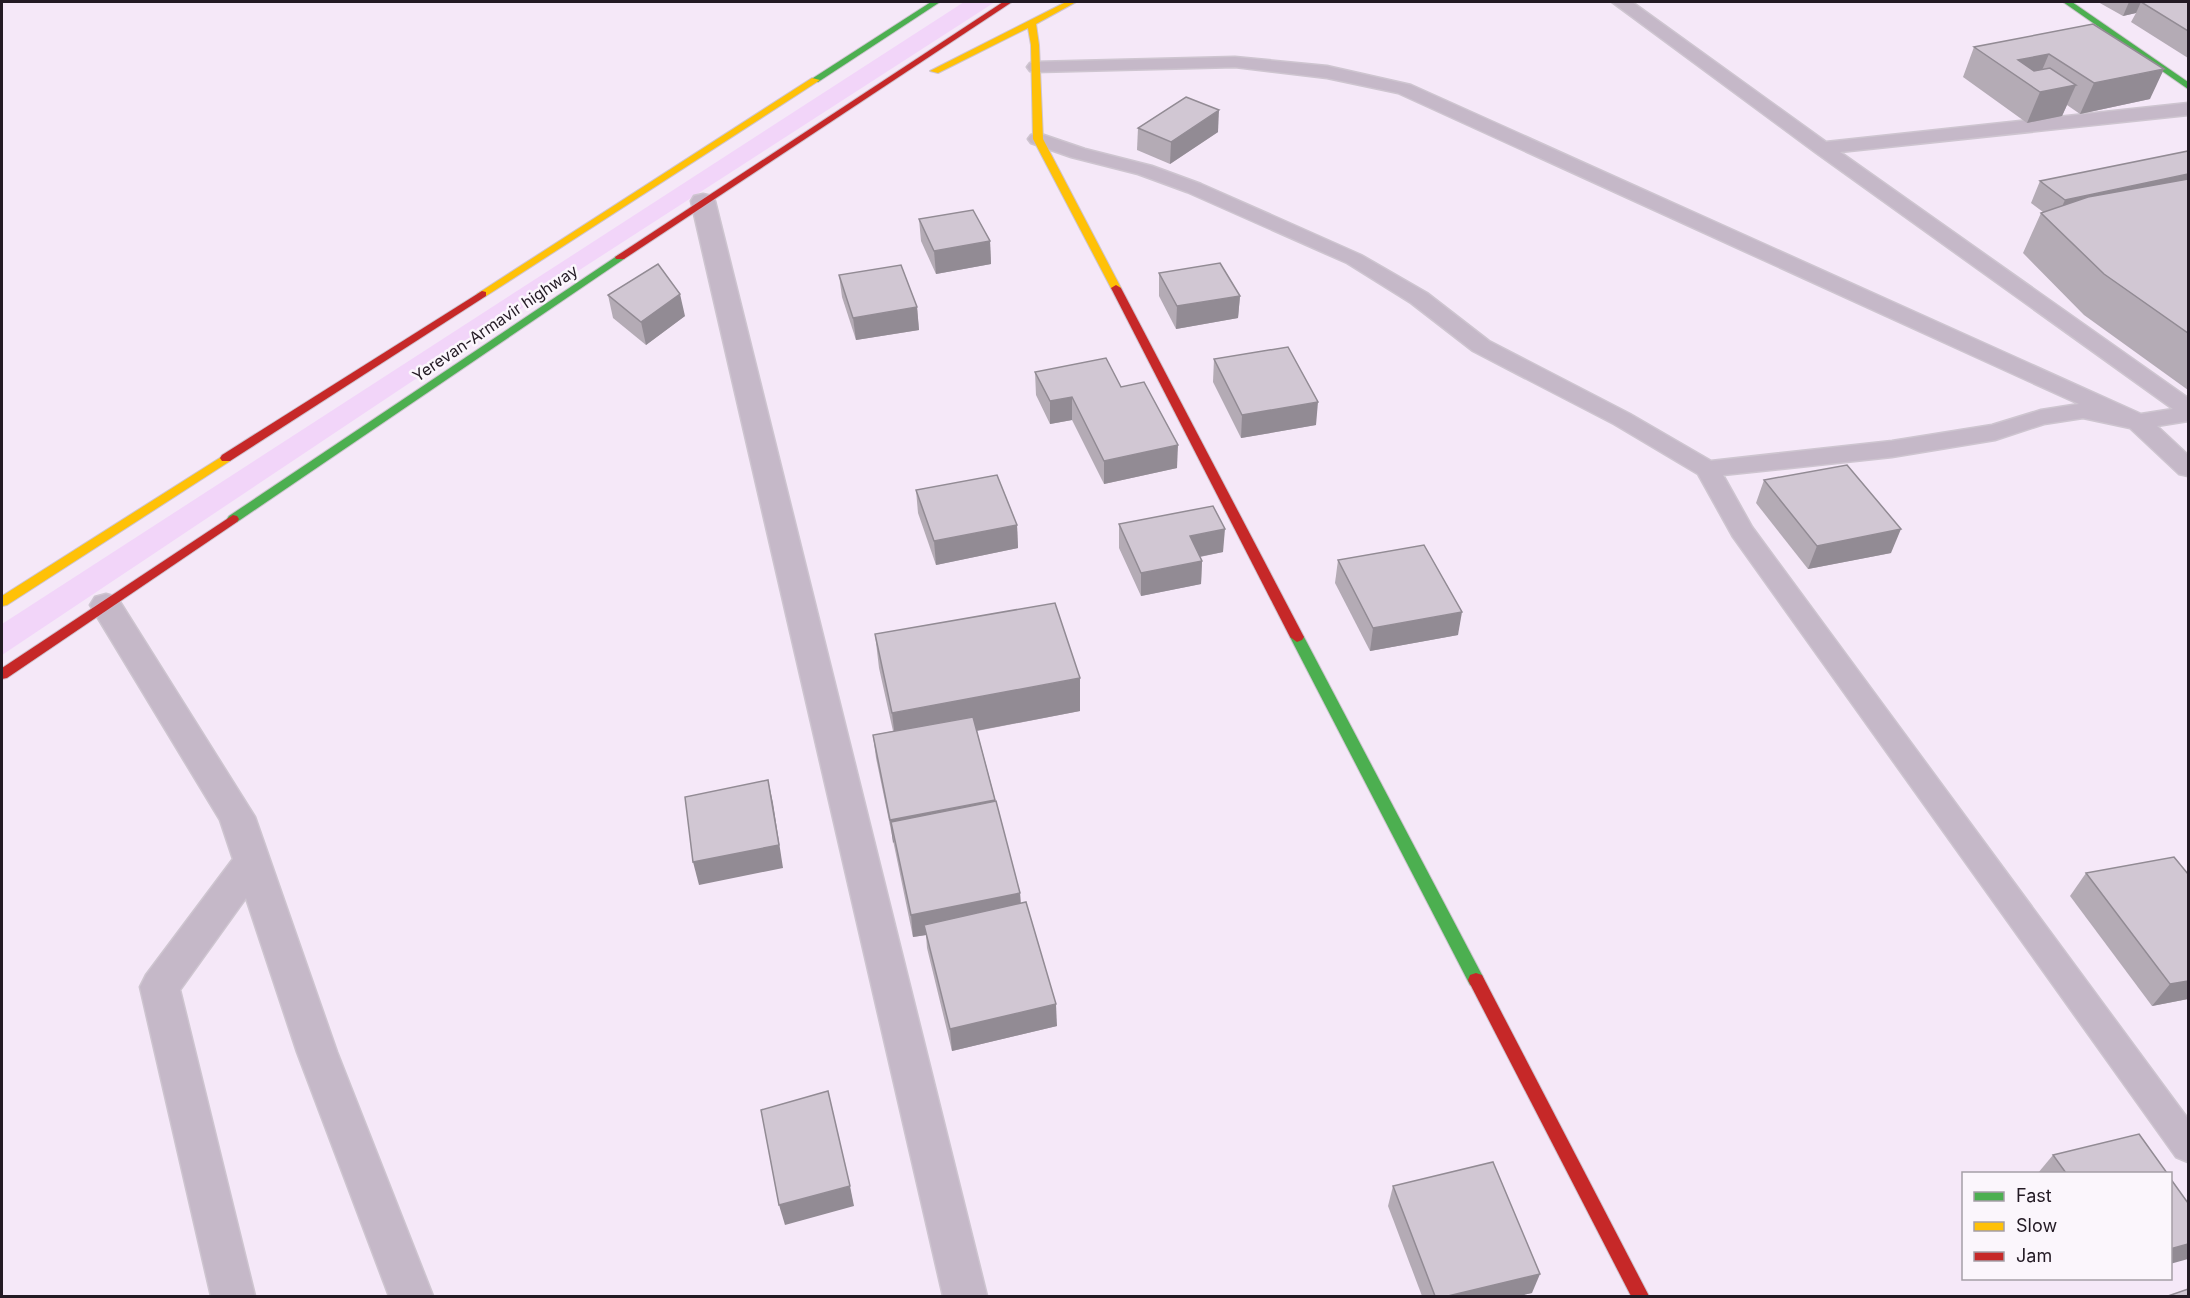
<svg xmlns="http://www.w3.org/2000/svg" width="2190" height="1298" viewBox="0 0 2190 1298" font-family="Inter,sans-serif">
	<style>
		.green { fill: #f2d5f9 }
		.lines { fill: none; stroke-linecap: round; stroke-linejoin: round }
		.lane-casing { stroke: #cec5d0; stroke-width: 3 }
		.street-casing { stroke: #cec5d0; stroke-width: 3 }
		.fast-casing { stroke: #cec5d0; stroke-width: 2 }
		.slow-casing { stroke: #cec5d0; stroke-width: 2 }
		.jam-casing { stroke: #cec5d0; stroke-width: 2 }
		.lane { fill: #c5b8c8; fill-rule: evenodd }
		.street { fill: #c5b8c8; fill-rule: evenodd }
		.fast { fill: #4caf50; fill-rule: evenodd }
		.slow { fill: #ffc107; fill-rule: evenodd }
		.jam { fill: #c62828; fill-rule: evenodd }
		.wall { fill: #b4abb5 }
		.shaded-wall { fill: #928b94 }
		.building { fill: #d1c7d3; stroke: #928b94; stroke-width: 1.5 }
		.labels { text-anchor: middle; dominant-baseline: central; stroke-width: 5; stroke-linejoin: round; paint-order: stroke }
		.street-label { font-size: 16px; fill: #231a24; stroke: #fbf6fc }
	</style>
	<rect width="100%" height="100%" fill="#f5e8f8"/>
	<polygon class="green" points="964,2 995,2 564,280 2,655 2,624"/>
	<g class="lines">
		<defs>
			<polygon id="lane" points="1612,2 1632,2 1826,142 2188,103 2188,115 1840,152 2188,398 2188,421 2157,426 2188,455 2188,476 2179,474 2130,428 2083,418 2044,424 1995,440 1892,457 1723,475 1752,527 2188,1119 2188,1162 2176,1157 1733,537 1698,474 1614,424 1473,351 1411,303 1347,263 1187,192 1138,174 1071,157 1031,143 1028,139 1031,135 1038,133 1085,149 1152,166 1201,184 1361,255 1427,293 1489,341 1630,414 1711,461 1892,441 1992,425 2041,410 2079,404 1398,93 1327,78 1235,67 1036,72 1030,71 1027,67 1030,63 1036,62 1235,57 1327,66 1411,85 2141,414 2173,409 1815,152"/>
			<g id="street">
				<polygon points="703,194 712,196 715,201 987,1296 943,1296 691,201 694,196"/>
				<polygon points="106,594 117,597 255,817 337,1052 433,1296 389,1296 297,1052 246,898 180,990 255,1296 211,1296 140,987 146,975 233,859 220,820 90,605 95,597"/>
			</g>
			<g id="fast">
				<polygon points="931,2 940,2 818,82 810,80"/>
				<polygon points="2063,2 2072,2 2188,82 2188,89"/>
				<polygon points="620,254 625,257 624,259 237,522 229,522 227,519 229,516"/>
				<polygon points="1297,632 1304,637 1482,975 1484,980 1482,985 1476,987 1470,985 1290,637"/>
			</g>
			<g id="slow">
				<polygon points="1066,2 1076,2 1036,24 1039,45 1043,139 1121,288 1116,291 1111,288 1033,139 1031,45 1028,28 938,73 930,71"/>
				<polygon points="812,78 820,80 486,296 482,297 477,294"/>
				<polygon points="226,454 230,455 232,458 230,461 7,605 2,606 2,596"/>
			</g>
			<g id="jam">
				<polygon points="1003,2 1012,2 624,259 616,259 615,257"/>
				<polygon points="1116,285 1121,288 1304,637 1302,640 1297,642 1290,637 1111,288"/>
				<polygon points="482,291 486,292 486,296 230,461 222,461 220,458 222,455"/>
				<polygon points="233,515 237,516 239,519 237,522 7,678 2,679 2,668"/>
				<polygon points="1476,973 1482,975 1649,1296 1631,1296 1468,980 1470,975"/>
			</g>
		</defs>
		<use href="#lane" class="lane-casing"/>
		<use href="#street" class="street-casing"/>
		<use href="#fast" class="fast-casing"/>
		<use href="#slow" class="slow-casing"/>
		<use href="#jam" class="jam-casing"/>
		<use href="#lane" class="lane"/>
		<use href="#street" class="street"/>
		<use href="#fast" class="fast"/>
		<use href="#slow" class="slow"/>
		<use href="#jam" class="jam"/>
	</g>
	<g class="wall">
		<polygon points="2098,2 2188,2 2188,58 2131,22 2136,13 2123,16"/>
		<polygon points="2093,24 2150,99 2080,114 2067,105 2062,116 2027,123 1963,77 1974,47"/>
		<polygon points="1138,128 1218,132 1170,164 1137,150"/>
		<polygon points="2188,151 2188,390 2084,315 2023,253 2041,213 2043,212 2031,203 2040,181"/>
		<polygon points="919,219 990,241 991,264 936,274 921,241"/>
		<polygon points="1159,273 1240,296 1238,318 1176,329 1159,296"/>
		<polygon points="839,275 917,307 919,330 856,340 842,297"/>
		<polygon points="608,295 685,316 646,345 613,318"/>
		<polygon points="1214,359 1316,425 1241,438 1213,382"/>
		<polygon points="1035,372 1121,387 1177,468 1104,484 1072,420 1050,424 1036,395"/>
		<polygon points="1764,480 1891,553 1808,569 1756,503"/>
		<polygon points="916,490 1017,525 1018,548 936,565 918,513"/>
		<polygon points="1119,524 1223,552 1200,557 1202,561 1201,584 1141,596 1119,548"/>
		<polygon points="1338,560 1458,635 1370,651 1335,583"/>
		<polygon points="875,634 1080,711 977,731 1020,893 1021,903 1057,1026 952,1051 927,948 926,935 913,937 876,758 873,735 893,731 879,668"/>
		<polygon points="2086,873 2188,999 2152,1006 2070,896"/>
		<polygon points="2053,1155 2167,1173 2038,1173"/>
		<polygon points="1393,1186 1532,1293 1519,1296 1422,1296 1388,1206"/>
	</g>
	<g class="shaded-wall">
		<polygon points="2129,2 2141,2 2136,13 2123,16"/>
		<polygon points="2049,54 2036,84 2018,60"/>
		<polygon points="2164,69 2150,99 2080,114 2094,83"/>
		<polygon points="2076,85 2062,116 2027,123 2040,92"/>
		<polygon points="1219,110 1218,132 1170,164 1171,142"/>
		<polygon points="2188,174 2188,194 2055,222 2065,200"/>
		<polygon points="990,241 991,264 936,274 934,251"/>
		<polygon points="680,294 685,316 646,345 641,322"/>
		<polygon points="1240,296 1238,318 1176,329 1177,306"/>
		<polygon points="917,307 919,330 856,340 853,318"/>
		<polygon points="1072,397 1072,420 1050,424 1050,401"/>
		<polygon points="1318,402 1316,425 1241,438 1242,415"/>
		<polygon points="1178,445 1177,468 1104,484 1104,461"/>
		<polygon points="1017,525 1018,548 936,565 934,541"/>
		<polygon points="1225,529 1223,552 1188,559 1190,536"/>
		<polygon points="1901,529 1891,553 1808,569 1817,546"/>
		<polygon points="1202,561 1201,584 1141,596 1141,573"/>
		<polygon points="1462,612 1458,635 1370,651 1373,628"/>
		<polygon points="1080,678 1080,711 896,746 892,713"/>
		<polygon points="768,780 773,803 783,868 699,885 693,862"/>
		<polygon points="995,800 997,823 891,822 894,842 893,843 890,820"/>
		<polygon points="1020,893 1021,915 924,925 926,935 913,937 911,915"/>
		<polygon points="2188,981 2188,999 2152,1006 2170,984"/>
		<polygon points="1056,1004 1057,1026 952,1051 950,1029"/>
		<polygon points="850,1186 854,1206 785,1225 779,1205"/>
		<polygon points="2188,1244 2188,1259 2170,1264 2170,1249"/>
		<polygon points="1540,1274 1532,1293 1519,1296 1448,1296"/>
	</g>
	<g class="building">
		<polygon points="2141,2 2188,2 2188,31"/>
		<polygon points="2093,24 2164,69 2094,83 2049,54 2018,60 2034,71 2050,68 2076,85 2040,92 1974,47"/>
		<polygon points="1186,97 1219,110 1171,142 1138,128"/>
		<polygon points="2188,151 2188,174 2065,200 2040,181"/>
		<polygon points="2188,179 2188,333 2104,274 2041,213 2088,197"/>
		<polygon points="973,210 990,241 934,251 919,219"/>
		<polygon points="1220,263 1240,296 1177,306 1159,273"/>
		<polygon points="658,264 680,294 641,322 608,295"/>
		<polygon points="901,265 917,307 853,318 839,275"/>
		<polygon points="1288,347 1318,402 1242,415 1214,359"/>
		<polygon points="1106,358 1121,387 1144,382 1178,445 1104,461 1072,397 1050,401 1035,372"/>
		<polygon points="1847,465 1901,529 1817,546 1764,480"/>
		<polygon points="997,475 1017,525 934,541 916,490"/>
		<polygon points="1213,506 1225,529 1190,536 1202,561 1141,573 1119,524"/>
		<polygon points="1424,545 1462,612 1373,628 1338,560"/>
		<polygon points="1055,603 1080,678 892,713 875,634"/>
		<polygon points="973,717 995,800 890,820 873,735"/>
		<polygon points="768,780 779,845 693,862 685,797"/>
		<polygon points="996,801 1020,893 911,915 891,822"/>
		<polygon points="2174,857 2188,874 2188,981 2170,984 2086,873"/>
		<polygon points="1026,902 1056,1004 950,1029 924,925"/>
		<polygon points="828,1091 850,1186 779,1205 761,1110"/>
		<polygon points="2139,1134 2167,1173 2066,1173 2053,1155"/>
		<polygon points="1493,1162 1540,1274 1448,1296 1435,1296 1393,1186"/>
		<polygon points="2170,1178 2188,1203 2188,1244 2170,1249"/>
		<polygon points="2188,1289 2188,1296 2168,1296"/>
	</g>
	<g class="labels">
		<g class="street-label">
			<text transform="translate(495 323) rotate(-34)">Yerevan-Armavir highway</text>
		</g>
	</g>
	<rect width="2190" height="1298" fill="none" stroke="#231a24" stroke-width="6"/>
	<rect x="1962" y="1172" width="210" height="108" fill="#fbf6fc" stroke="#a59ea6" stroke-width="1.5"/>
	<rect x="1974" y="1192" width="30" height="9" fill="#4caf50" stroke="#a59ea6" stroke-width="1.5"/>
	<text x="2016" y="1202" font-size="18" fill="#231a24">Fast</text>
	<rect x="1974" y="1222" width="30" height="9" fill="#ffc107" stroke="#a59ea6" stroke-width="1.5"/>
	<text x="2016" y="1232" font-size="18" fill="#231a24">Slow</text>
	<rect x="1974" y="1252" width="30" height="9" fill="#c62828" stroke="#a59ea6" stroke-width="1.5"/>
	<text x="2016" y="1262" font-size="18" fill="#231a24">Jam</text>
</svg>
